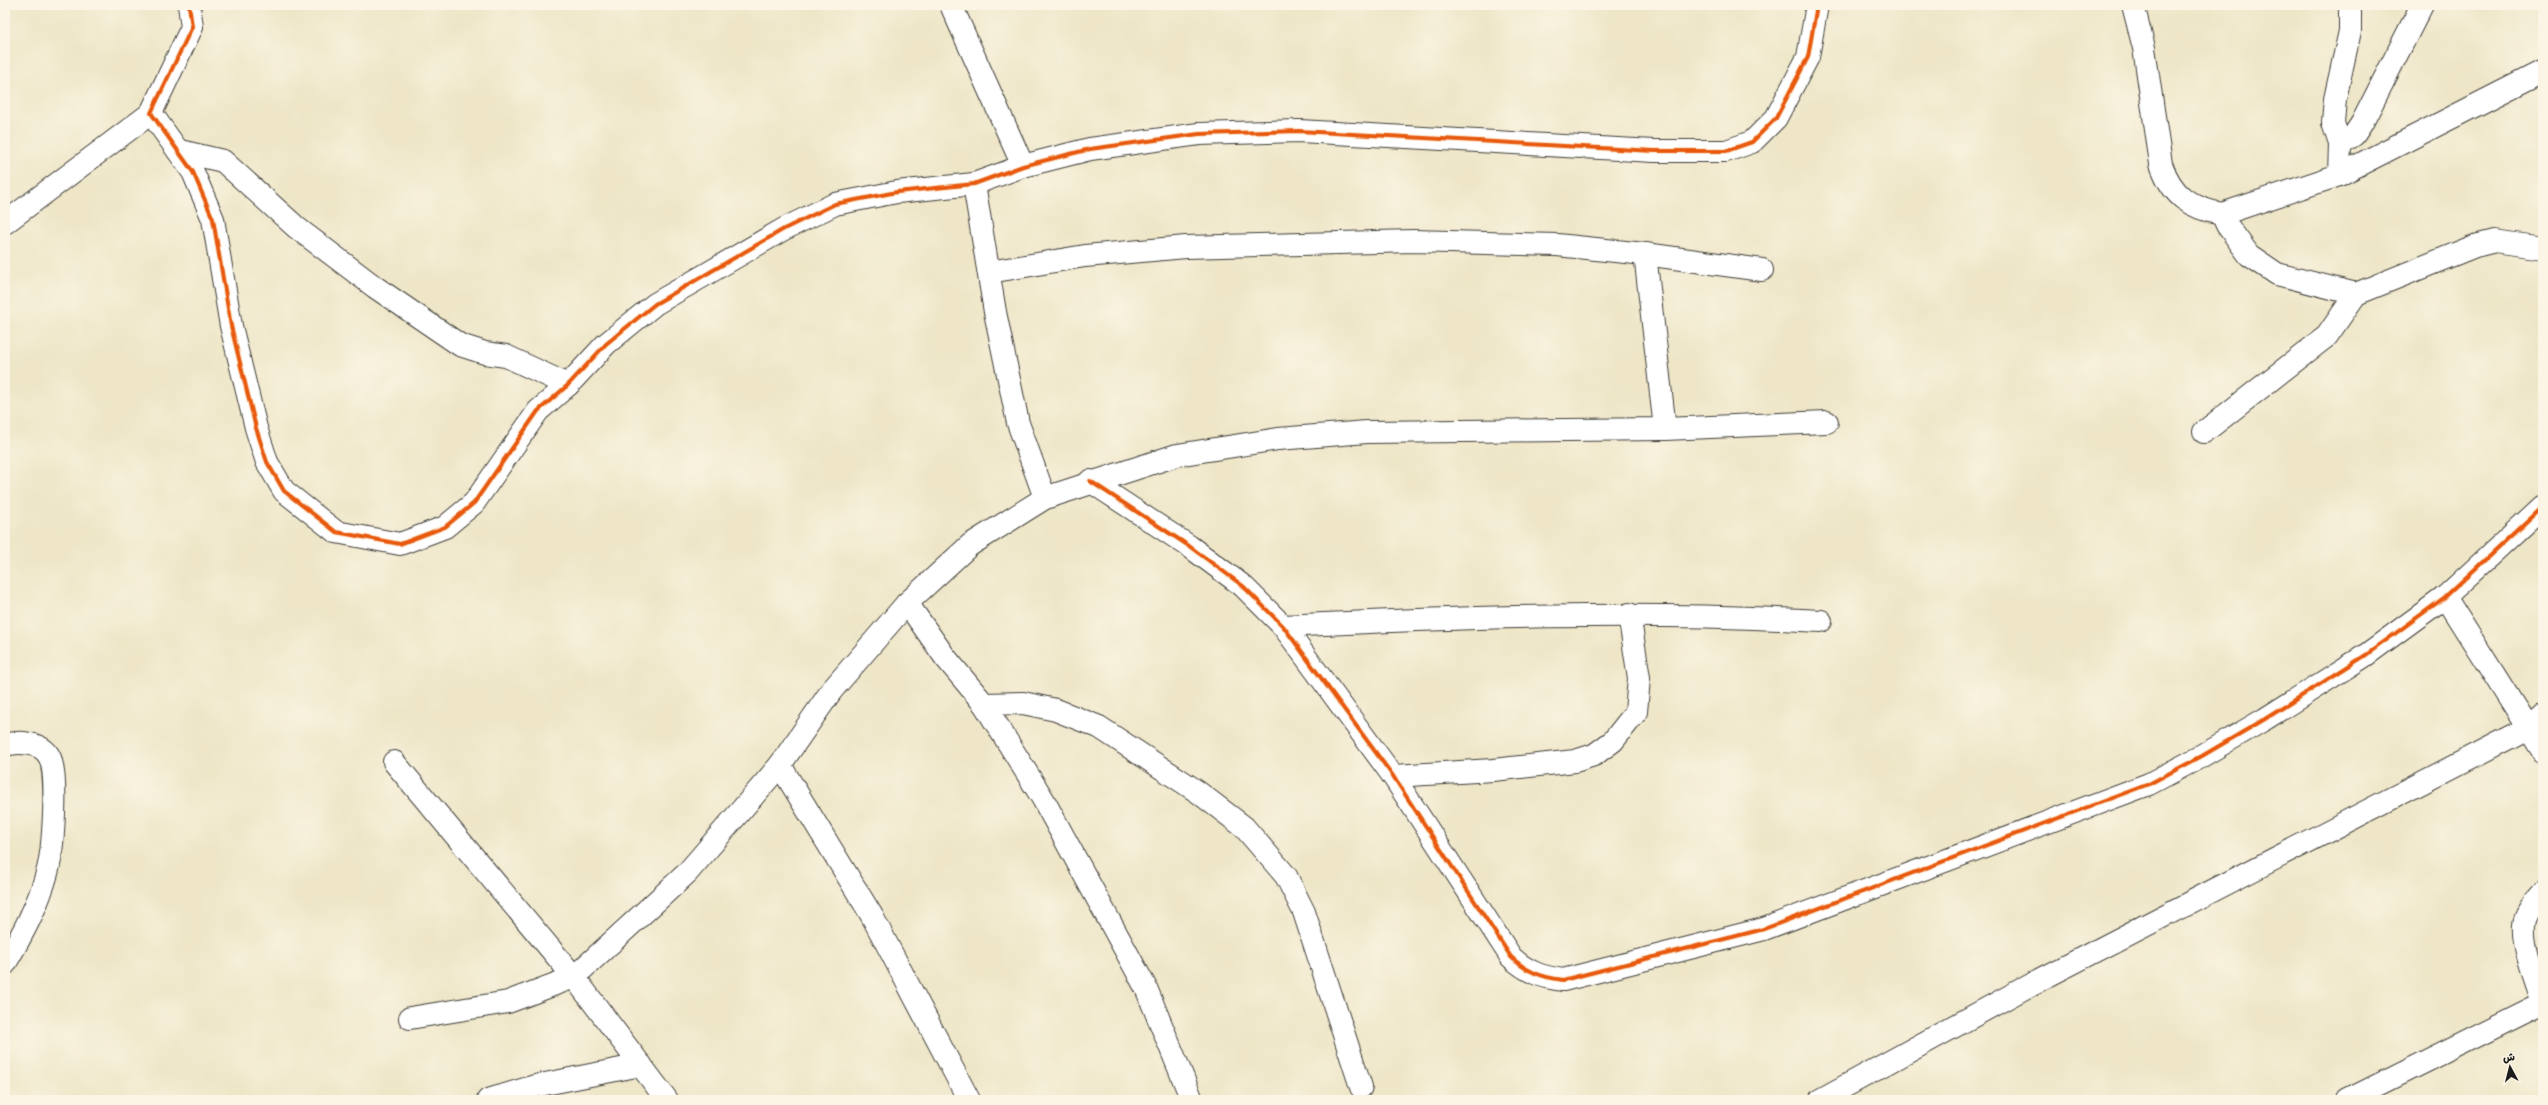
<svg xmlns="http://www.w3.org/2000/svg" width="2548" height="1105" viewBox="0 0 2548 1105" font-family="'Indie Flower','Playpen Sans Arabic',sans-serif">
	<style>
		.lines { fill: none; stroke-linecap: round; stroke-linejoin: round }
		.minor-casing { stroke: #3c3a36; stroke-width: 24 }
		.minor { stroke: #fff; stroke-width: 22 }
		.cycleway-casing { stroke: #fcf5e5; stroke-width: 6 }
		.cycleway { stroke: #e8590c; stroke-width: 4 }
	</style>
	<rect width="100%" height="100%" fill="#fcf5e5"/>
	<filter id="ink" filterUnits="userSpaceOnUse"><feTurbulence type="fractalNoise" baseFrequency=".025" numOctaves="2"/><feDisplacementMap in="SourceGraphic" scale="8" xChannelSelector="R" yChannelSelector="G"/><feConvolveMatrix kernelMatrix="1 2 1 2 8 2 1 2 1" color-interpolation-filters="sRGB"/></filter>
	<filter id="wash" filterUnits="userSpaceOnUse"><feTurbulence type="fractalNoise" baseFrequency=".012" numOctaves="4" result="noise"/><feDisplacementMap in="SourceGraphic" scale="16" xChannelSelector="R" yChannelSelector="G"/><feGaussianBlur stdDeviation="0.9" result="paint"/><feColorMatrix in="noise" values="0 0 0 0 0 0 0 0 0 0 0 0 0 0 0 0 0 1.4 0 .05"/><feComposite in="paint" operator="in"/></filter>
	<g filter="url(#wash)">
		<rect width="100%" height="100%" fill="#eee6c7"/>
	</g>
	<g filter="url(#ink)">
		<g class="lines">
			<defs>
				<g id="minor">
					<polyline points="189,5 192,27 151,113 193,172 213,219 231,326 256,428 267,462 284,491 336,532 400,544 445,527 474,503 538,411 568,385 606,344 655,304 784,229 835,204 897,192 974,184 1023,166 1090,149 1199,134 1299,131 1654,151 1726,151 1752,142 1776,118 1808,57 1817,5"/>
					<polyline points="951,5 1023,166"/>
					<path d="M2133 5 2144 48 2161 164C2172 196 2190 208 2222 214"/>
					<polyline points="2543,71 2339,175 2222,214 2227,225 2249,255 2277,274 2356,294 2475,246 2495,241 2543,248"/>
					<polyline points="2340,144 2354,135 2362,123 2422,5"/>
					<polyline points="180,151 223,161 297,228 375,287 460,345 485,353 506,356 568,385"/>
					<polyline points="2339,175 2340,144 2333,123 2335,99 2350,31 2350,5"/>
					<polyline points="974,184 995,312 1018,423 1045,498"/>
					<polyline points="5,223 151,113"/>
					<polyline points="1645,254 1665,429"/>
					<polyline points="989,272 1085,256 1186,247 1413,241 1557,245 1645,254 1762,270"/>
					<polyline points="2204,432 2327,336 2356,294"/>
					<path d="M1090 481 1189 546 1243 586 1283 626 1393 776 1511 957C1527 972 1541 977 1563 980L1764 929 2149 784 2202 756 2265 719 2366 655 2445 597 2543 506"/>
					<polyline points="2445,597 2543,752"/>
					<polyline points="907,603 945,657 984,704 1043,799 1146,988 1192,1100"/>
					<path d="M1283 626C1464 617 1640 611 1821 621"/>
					<polyline points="984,704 1023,703 1056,710 1099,727 1198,792 1244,827 1286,876 1304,912 1361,1087"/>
					<path d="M5 745C18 741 41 742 49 756 59 774 53 853 47 873 38 906 22 935 5 964"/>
					<polyline points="394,762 574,977 667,1100"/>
					<polyline points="780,765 872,916 969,1100"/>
					<polyline points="1393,776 1493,770 1575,761 1594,755 1613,741 1636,712 1639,678 1629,614"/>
					<path d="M2543 894C2535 902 2525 913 2524 925 2522 947 2536 981 2543 1002"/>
					<polyline points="410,1018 508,1002 574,977 687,873 780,765 832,690 907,603 970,545 1045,498 1177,455 1278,439 1367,432 1665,429 1827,422"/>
					<polyline points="488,1100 535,1086 641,1065"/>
					<polyline points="1820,1100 2030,985 2528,728 2543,714"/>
					<polyline points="2348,1100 2543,1003"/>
				</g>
			</defs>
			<use href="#minor" class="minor-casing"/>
			<use href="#minor" class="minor"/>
			<defs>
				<g id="cycleway">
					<polyline points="189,5 192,27 151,113 193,172 213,219 231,326 256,428 267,462 284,491 336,532 400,544 445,527 474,503 538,411 568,385 606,344 655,304 784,229 835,204 897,192 974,184 1023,166 1090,149 1199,134 1299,131 1654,151 1726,151 1752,142 1776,118 1808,57 1817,5"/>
					<path d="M1090 481 1189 546 1243 586 1283 626 1393 776 1511 957C1527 972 1541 977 1563 980L1764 929 2149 784 2202 756 2265 719 2366 655 2445 597 2543 506"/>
				</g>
			</defs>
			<use href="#cycleway" class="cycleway-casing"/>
			<use href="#cycleway" class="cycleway"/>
		</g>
	</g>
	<rect width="2548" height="1105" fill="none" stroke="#fcf5e5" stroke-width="20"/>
	<g transform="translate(2510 1067) rotate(353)" stroke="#fcf5e5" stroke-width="3" paint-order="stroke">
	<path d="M0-3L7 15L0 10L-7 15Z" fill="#1c1c1c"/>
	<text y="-6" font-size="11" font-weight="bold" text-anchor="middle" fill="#1c1c1c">ش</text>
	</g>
</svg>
